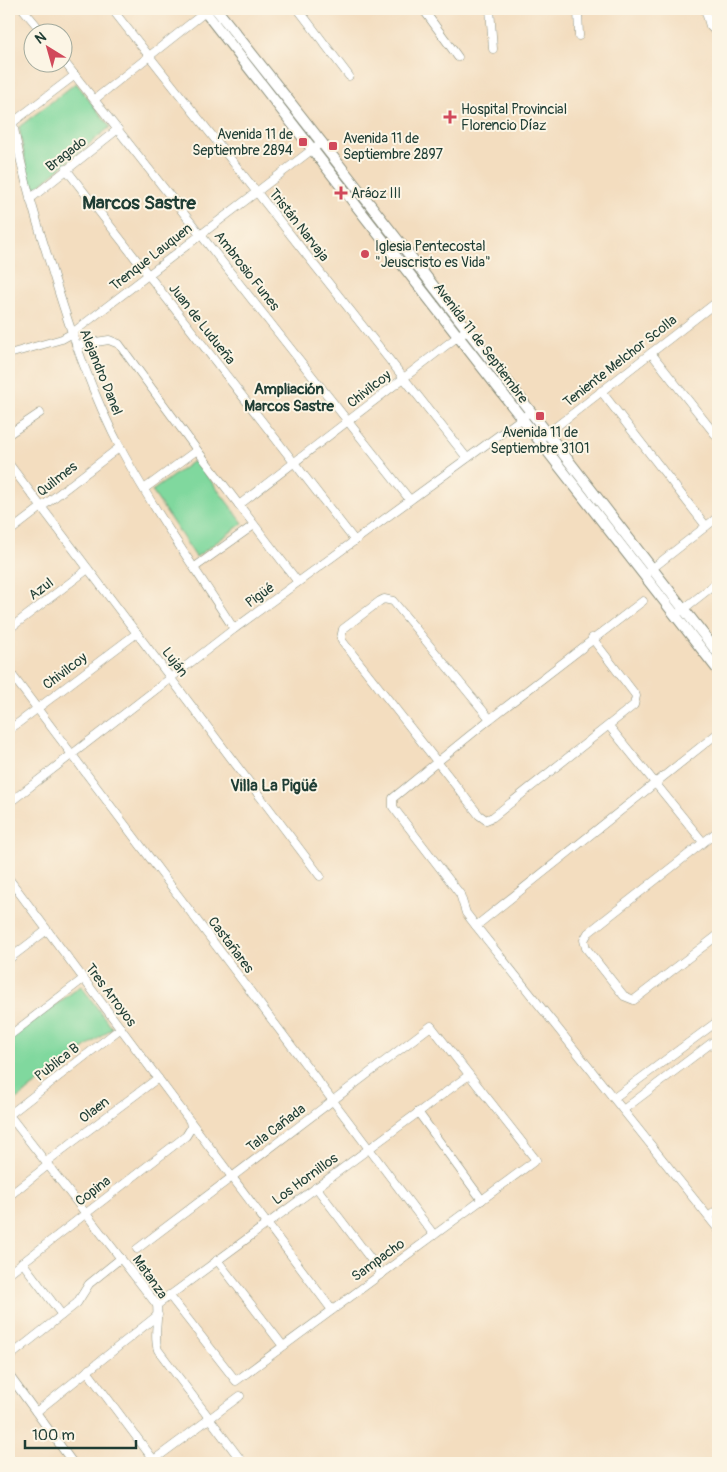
<svg xmlns="http://www.w3.org/2000/svg" width="727" height="1472" viewBox="0 0 727 1472" font-family="Pangolin,sans-serif">
	<style>
		.green { fill: #80d89e; stroke: #508a69 }
		.lines { fill: none; stroke-linecap: round; stroke-linejoin: round }
		.street-casing { stroke: #898d7a; stroke-width: 9 }
		.secondary-casing { stroke: #898d7a; stroke-width: 12 }
		.street { stroke: #fff; stroke-width: 8 }
		.secondary { stroke: #fff; stroke-width: 10 }
		.poi-dot { fill: #d1495b; stroke: #fcf5e5; stroke-width: 2 }
		.labels { text-anchor: middle; dominant-baseline: central; stroke-width: 4; stroke-linejoin: round; paint-order: stroke }
		.poi-label { font-size: 14px; fill: #1f3d34; stroke: #fcf5e5; text-anchor: start }
		.street-label { font-size: 14px; fill: #1f3d34; stroke: #fcf5e5 }
		.neighbourhood-label { font-size: 15px; font-weight: bold; fill: #1f3d34; stroke: #fcf5e5 }
		.quarter-label { font-size: 16px; font-weight: bold; fill: #1f3d34; stroke: #fcf5e5 }
		.district-label { font-size: 19px; font-weight: bold; fill: #1f3d34; stroke: #fcf5e5 }
	</style>
	<rect width="100%" height="100%" fill="#fcf5e5"/>
	<filter id="ink" filterUnits="userSpaceOnUse"><feTurbulence type="fractalNoise" baseFrequency=".02" numOctaves="2"/><feDisplacementMap in="SourceGraphic" scale="10" xChannelSelector="R" yChannelSelector="G"/><feConvolveMatrix kernelMatrix="1 2 1 2 8 2 1 2 1" color-interpolation-filters="sRGB"/></filter>
	<filter id="wash" filterUnits="userSpaceOnUse"><feTurbulence type="fractalNoise" baseFrequency=".0096" numOctaves="4" result="noise"/><feDisplacementMap in="SourceGraphic" scale="20" xChannelSelector="R" yChannelSelector="G"/><feGaussianBlur stdDeviation="1.12" result="paint"/><feColorMatrix in="noise" values="0 0 0 0 0 0 0 0 0 0 0 0 0 0 0 0 0 1.4 0 .05"/><feComposite in="paint" operator="in"/></filter>
	<g filter="url(#wash)">
		<rect width="100%" height="100%" fill="#f3ddbf"/>
		<g class="green">
			<polygon points="76,83 110,127 31,192 19,127"/>
			<polygon points="195,460 243,523 196,557 152,491"/>
			<polygon points="81,986 112,1028 9,1105 9,1039"/>
		</g>
	</g>
	<g filter="url(#ink)">
		<g class="lines">
			<defs>
				<g id="street">
					<polyline points="23,9 42,32"/>
					<polyline points="112,9 467,458"/>
					<polyline points="298,9 349,76"/>
					<polyline points="423,9 458,57"/>
					<polyline points="490,9 493,49"/>
					<polyline points="578,9 579,36"/>
					<polyline points="705,9 710,26 718,34"/>
					<polyline points="62,59 410,500"/>
					<path d="M9 98C17 156 33 211 51 267 70 330 92 395 123 453 156 514 197 571 234 629"/>
					<polyline points="95,99 209,9"/>
					<polyline points="12,123 75,75"/>
					<polyline points="66,169 355,541"/>
					<polyline points="30,199 118,129"/>
					<polyline points="76,345 109,340 119,344 197,450 298,582"/>
					<polyline points="651,353 718,438"/>
					<polyline points="9,354 62,339 71,334 322,142"/>
					<polyline points="601,391 706,526"/>
					<polyline points="9,434 40,413"/>
					<polyline points="544,436 718,301"/>
					<polyline points="9,464 320,876"/>
					<polyline points="144,489 197,450"/>
					<polyline points="239,505 466,330"/>
					<polyline points="9,532 120,447"/>
					<polyline points="195,567 254,525"/>
					<polyline points="649,571 718,517"/>
					<polyline points="681,611 718,582"/>
					<polyline points="9,629 88,569"/>
					<polyline points="9,671 434,1235"/>
					<polyline points="490,719 393,601 384,599 380,601 343,629 341,638 343,642 479,815 486,820 493,817 634,705 636,696 634,693 592,638"/>
					<polyline points="609,726 703,842"/>
					<polyline points="9,730 137,633"/>
					<polyline points="718,733 476,926 718,1229"/>
					<polyline points="9,803 234,629 525,416"/>
					<polyline points="718,831 588,933 584,940 586,948 624,996 634,1000 718,935"/>
					<polyline points="9,879 190,1121 191,1128 186,1136 9,1273"/>
					<polyline points="476,926 466,913 460,894 393,807 393,798 490,719 643,601"/>
					<polyline points="9,959 47,930"/>
					<polyline points="9,1036 83,979"/>
					<polyline points="614,1098 718,1021"/>
					<polyline points="623,1110 718,1038"/>
					<polyline points="418,1112 482,1200"/>
					<path d="M9 1115 157 1305C159 1319 153 1336 158 1350L243 1463"/>
					<polyline points="9,1115 121,1028"/>
					<polyline points="190,1121 332,1310"/>
					<polyline points="46,1162 158,1078"/>
					<polyline points="316,1187 382,1274"/>
					<polyline points="9,1196 48,1165"/>
					<polyline points="709,1217 718,1209"/>
					<polyline points="137,1249 431,1026 536,1160 236,1381 169,1295"/>
					<polyline points="217,1260 283,1346"/>
					<polyline points="22,1262 62,1315"/>
					<polyline points="157,1305 469,1075"/>
					<polyline points="9,1357 77,1303 89,1284 121,1258"/>
					<polyline points="87,1371 156,1463"/>
					<polyline points="9,1375 73,1463"/>
					<polyline points="36,1412 158,1315"/>
					<polyline points="151,1462 240,1396"/>
				</g>
				<g id="secondary">
					<polyline points="203,9 718,670"/>
					<path d="M216 9C386 221 550 439 718 653"/>
				</g>
			</defs>
			<use href="#street" class="street-casing"/>
			<use href="#secondary" class="secondary-casing"/>
			<use href="#street" class="street"/>
			<use href="#secondary" class="secondary"/>
		</g>
	</g>
	<g class="poi-dot">
		<path d="M447.5 109.5h5v5h5v5h-5v5h-5v-5h-5v-5h5z"/>
		<rect x="298" y="137" width="10" height="10" rx="2.5"/>
		<rect x="328" y="141" width="10" height="10" rx="2.5"/>
		<path d="M338.5 185.5h5v5h5v5h-5v5h-5v-5h-5v-5h5z"/>
		<circle cx="365" cy="254" r="5"/>
		<rect x="535" y="411" width="10" height="10" rx="2.5"/>
	</g>
	<g class="labels">
		<g class="poi-label">
			<text x="461" y="109">Hospital Provincial<tspan x="461" dy="16">Florencio Díaz</tspan></text>
			<text x="293" y="134" text-anchor="end">Avenida 11 de<tspan x="293" dy="16">Septiembre 2894</tspan></text>
			<text x="343" y="138">Avenida 11 de<tspan x="343" dy="16">Septiembre 2897</tspan></text>
			<text x="351" y="193">Aráoz III</text>
			<text x="375" y="246">Iglesia Pentecostal<tspan x="375" dy="16">"Jeuscristo es Vida"</tspan></text>
			<text x="540" y="432" text-anchor="middle">Avenida 11 de<tspan x="540" dy="16">Septiembre 3101</tspan></text>
		</g>
		<g class="street-label">
			<text transform="translate(66 154) rotate(-38)">Bragado</text>
			<text transform="translate(299 225) rotate(52)">Tristán Narvaja</text>
			<text transform="translate(151 257) rotate(-38)">Trenque Lauquen</text>
			<text transform="translate(247 271) rotate(52)">Ambrosio Funes</text>
			<text transform="translate(202 324) rotate(52)">Juan de Ludueña</text>
			<text transform="translate(481 343) rotate(53)">Avenida 11 de Septiembre</text>
			<text transform="translate(620 361) rotate(-38)">Teniente Melchor Scolla</text>
			<text transform="translate(101 372) rotate(68)">Alejandro Danel</text>
			<text transform="translate(369 389) rotate(-38)">Chivilcoy</text>
			<text transform="translate(57 479) rotate(-38)">Quilmes</text>
			<text transform="translate(41 589) rotate(-37)">Azul</text>
			<text transform="translate(260 595) rotate(-36)">Pigüé</text>
			<text transform="translate(175 662) rotate(53)">Luján</text>
			<text transform="translate(65 671) rotate(-37)">Chivilcoy</text>
			<text transform="translate(231 945) rotate(53)">Castañares</text>
			<text transform="translate(111 995) rotate(53)">Tres Arroyos</text>
			<text transform="translate(57 1062) rotate(-38)">Publica B</text>
			<text transform="translate(94 1110) rotate(-37)">Olaen</text>
			<text transform="translate(276 1128) rotate(-37)">Tala Cañada</text>
			<text transform="translate(305 1179) rotate(-36)">Los Hornillos</text>
			<text transform="translate(93 1191) rotate(-37)">Copina</text>
			<text transform="translate(378 1260) rotate(-36)">Sampacho</text>
			<text transform="translate(150 1277) rotate(55)">Matanza</text>
		</g>
		<g class="neighbourhood-label">
			<text x="289" y="389">Ampliación<tspan x="289" dy="17">Marcos Sastre</tspan></text>
		</g>
		<g class="quarter-label">
			<text x="274" y="786">Villa La Pigüé</text>
		</g>
		<g class="district-label">
			<text x="139" y="203">Marcos Sastre</text>
		</g>
	</g>
	<rect width="727" height="1472" fill="none" stroke="#fcf5e5" stroke-width="30"/>
	<g transform="translate(48 48) rotate(323)"><circle r="24" fill="#fcf5e5" stroke="#a4ab9e"/>
	<path d="M0-4L9 19L0 12L-9 19Z" fill="#d1495b"/>
	<text y="-8" font-size="14" font-weight="bold" text-anchor="middle" fill="#1f3d34">N</text>
	</g>
	<path d="M25 1440v8h111v-8" fill="none" stroke="#1f3d34" stroke-width="2.5"/>
	<text x="32" y="1440" font-size="15" fill="#1f3d34" stroke="#fcf5e5" stroke-width="4" paint-order="stroke">100 m</text>
</svg>
